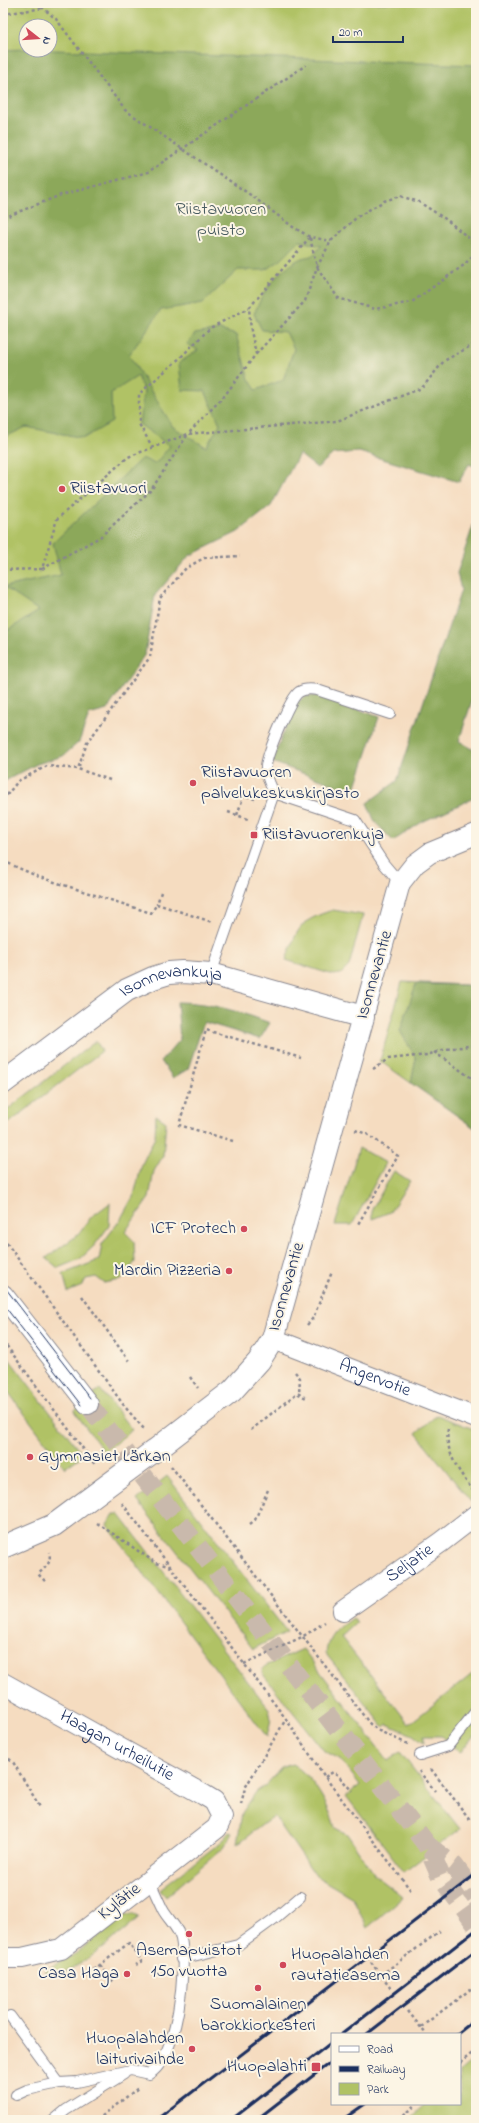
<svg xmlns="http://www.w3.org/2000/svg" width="479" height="2123" viewBox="0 0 479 2123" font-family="'Indie Flower',sans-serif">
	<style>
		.green { fill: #b0c265; stroke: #667862; fill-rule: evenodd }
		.forest { fill: #8ca85a; stroke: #546c5c; fill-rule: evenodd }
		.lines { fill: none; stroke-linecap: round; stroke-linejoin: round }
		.street-tunnel { stroke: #c9b9ac; stroke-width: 20; stroke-dasharray: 20 10; stroke-linecap: butt }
		.lane-casing { stroke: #88868f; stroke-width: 12 }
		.street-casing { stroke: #88868f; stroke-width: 22 }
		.secondary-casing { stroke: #88868f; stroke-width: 24 }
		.path { stroke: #88868f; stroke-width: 2.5; stroke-dasharray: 3 3; stroke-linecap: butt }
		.lane { stroke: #fff; stroke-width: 10 }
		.street { stroke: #fff; stroke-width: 20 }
		.secondary { stroke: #fff; stroke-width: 22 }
		.tram { stroke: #1b2f5e; stroke-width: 1 }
		.rail { stroke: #1b2f5e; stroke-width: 3 }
		.poi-dot { fill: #d1495b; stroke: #fcf5e5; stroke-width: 1.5 }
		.labels { text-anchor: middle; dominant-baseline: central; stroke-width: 4; stroke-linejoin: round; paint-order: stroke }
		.park-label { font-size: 18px; fill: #485b60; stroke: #fcf5e5 }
		.poi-label { font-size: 18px; fill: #1b2f5e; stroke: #fcf5e5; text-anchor: start }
		.street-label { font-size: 18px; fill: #1b2f5e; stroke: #fcf5e5 }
	</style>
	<rect width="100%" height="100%" fill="#fcf5e5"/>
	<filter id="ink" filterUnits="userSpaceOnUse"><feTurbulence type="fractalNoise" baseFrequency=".025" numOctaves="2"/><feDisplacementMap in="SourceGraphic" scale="8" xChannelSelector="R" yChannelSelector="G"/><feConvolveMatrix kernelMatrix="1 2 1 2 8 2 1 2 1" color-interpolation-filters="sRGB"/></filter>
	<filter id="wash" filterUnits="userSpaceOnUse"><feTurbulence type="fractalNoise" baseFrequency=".012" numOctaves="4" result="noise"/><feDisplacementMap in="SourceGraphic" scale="16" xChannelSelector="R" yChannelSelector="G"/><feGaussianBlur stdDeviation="0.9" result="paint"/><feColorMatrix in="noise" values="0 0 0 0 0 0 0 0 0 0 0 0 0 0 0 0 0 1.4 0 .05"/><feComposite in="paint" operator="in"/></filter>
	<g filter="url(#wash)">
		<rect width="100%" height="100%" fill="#f5dcc0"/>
		<g class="green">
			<path d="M3 3H476V429L359 389 24 700 3 758ZM26 26H50V50H26Z"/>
			<path d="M333 910 363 915 349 966 341 974 333 975 286 960C298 928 298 921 333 910Z"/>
			<polygon points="402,982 466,985 476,988 476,1129 380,1061"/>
			<polygon points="96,1041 102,1051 4,1127 3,1113"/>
			<polygon points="156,1115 166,1122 163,1156 154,1171 149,1198 125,1232 134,1241 135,1262 121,1280 104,1283 96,1277 86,1279 82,1286 68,1292 63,1274 99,1260 102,1244 120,1220 134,1195 142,1164 155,1137"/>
			<polygon points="359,1148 386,1163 352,1225 335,1225"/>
			<polygon points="394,1171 410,1181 390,1212 372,1219 372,1209"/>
			<polygon points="110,1203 109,1226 94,1246 80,1259 58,1268 46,1258 79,1234 91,1217"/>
			<polygon points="3,1351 83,1455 65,1468 3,1385"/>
			<polygon points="100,1389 132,1430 104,1452 74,1411"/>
			<polygon points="437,1415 476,1430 476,1498 471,1502 416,1433"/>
			<polygon points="167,1476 287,1632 253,1649 137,1500"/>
			<polygon points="114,1514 119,1514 269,1709 271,1719 267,1737 107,1525"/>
			<path d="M352 1618 357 1622 341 1637 409 1724 476 1671V1733L460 1753 441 1736H424V1743L413 1735 387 1724 384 1727 326 1654C327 1636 338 1628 352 1618Z"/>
			<polygon points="303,1649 388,1761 400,1752 460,1829 404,1872 346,1796 360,1785 340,1759 324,1751 262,1673 263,1668 267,1665"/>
			<path d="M292 1764C312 1775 330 1807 335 1828L347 1834 375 1875 403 1897 367 1928 353 1898 316 1876 274 1816 237 1844 242 1813 256 1792 266 1785 281 1768Z"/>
			<polygon points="229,1832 232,1833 224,1847 166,1897 160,1889 221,1842"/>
			<path d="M132 1914 139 1917C124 1931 78 1971 58 1974 53 1975 48 1974 44 1971L75 1954 124 1916Z"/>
			<polygon points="476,2057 476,2114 470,2120 409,2120 426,2104 460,2104 460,2071"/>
		</g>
		<g class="forest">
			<path d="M26 49 476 65V467L469 464 459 482 359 452 333 454 317 468 299 454 271 506 238 532 189 556 155 595 145 654 107 710 89 715 79 742 63 756 37 764 3 782V633L39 611 4 587 61 575 53 543 142 458 155 464 170 446 139 424 144 392 138 376 111 393 112 422 84 438 26 427 3 438V50ZM300 241 321 246C309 262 309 253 296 261 274 274 264 291 254 314L262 330 286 332 294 349 283 380 256 390 249 379 236 335 220 330 195 334 187 344 198 350 179 363 182 390 205 391 220 424 206 447 173 427 129 355 161 310 203 303 238 270H265L281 260Z"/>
			<polygon points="476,517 476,688 459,741 476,751 476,797 422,822 393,841 375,822 367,803 397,781 461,590 457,573"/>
			<polygon points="305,696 322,696 379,717 354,792 272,762 295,704"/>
			<polygon points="416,984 466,985 476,988 476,1129 411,1083 416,1058 400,1031"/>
			<path d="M177 1002C209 1002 241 1012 270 1023L260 1039 204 1022 188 1069 173 1078 161 1061 180 1040Z"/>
		</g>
	</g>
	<g filter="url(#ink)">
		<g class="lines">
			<g class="street-tunnel">
				<polyline points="88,1404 427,1845 441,1877 476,1924"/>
				<polyline points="429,1847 454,1866 476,1896"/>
			</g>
			<defs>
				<g id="lane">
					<path d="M274 793C271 786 265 775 266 767 266 756 290 698 299 692 304 689 311 689 317 690L390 714"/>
					<polyline points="211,974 274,793 355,820 384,864 400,883"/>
					<polyline points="420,1755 448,1746 476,1711"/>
					<polyline points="181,1959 238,1945 274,1919 300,1897"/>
					<polyline points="10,2016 59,2083"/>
					<path d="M16 2095 27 2090 59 2083 77 2082 131 2070 149 2074C178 2058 187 1968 181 1939 179 1929 168 1919 163 1910 158 1900 154 1890 149 1880"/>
					<polyline points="54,2120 66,2110 124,2074"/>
				</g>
				<g id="street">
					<polyline points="363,1017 400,883 415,864 430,853 476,834"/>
					<polyline points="3,1295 88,1404"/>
					<path id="s1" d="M273 1339 476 1418"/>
					<path id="s2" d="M343 1611 441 1542 476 1515"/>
					<path id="s3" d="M3 1683 204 1795 214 1801 222 1817 217 1828 61 1949 22 1958H3"/>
				</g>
				<g id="secondary">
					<path id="s4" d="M3 1083 127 990 153 978 169 973 183 972 211 974 363 1017 273 1339 259 1361 232 1391 158 1448 54 1525 3 1547"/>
				</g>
			</defs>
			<use href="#lane" class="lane-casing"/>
			<use href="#street" class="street-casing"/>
			<use href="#secondary" class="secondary-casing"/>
			<g class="path">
				<polyline points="37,3 56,19 125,110 252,196 293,227 310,237 331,241"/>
				<polyline points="3,14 44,8"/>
				<polyline points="3,218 61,195 148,172 306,65"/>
				<polyline points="310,238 317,267 338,298 375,309 412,302 464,265 476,252"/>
				<polyline points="256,354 305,301 317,267 331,241 357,217 384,201 400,196 419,202 447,220 476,244"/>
				<polyline points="153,448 139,424 139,394 181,357 210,328 249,308"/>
				<polyline points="42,569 100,537 151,490 188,434 337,421 422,388 444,361 476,343"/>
				<polyline points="3,570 42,569 57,519 128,457 188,434 225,395 256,354 251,331 249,308 310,237"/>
				<polyline points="110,780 78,769 87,743 150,657 160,598 186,568 204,558 240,556"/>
				<polyline points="3,800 18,781 47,766 78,769"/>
				<polyline points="228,812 248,819"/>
				<polyline points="237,815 244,795 255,799"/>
				<polyline points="3,861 39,877 151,913 157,904"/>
				<polyline points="161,892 157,904 212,922"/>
				<polyline points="434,1052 476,1081"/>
				<polyline points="373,1069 388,1059 427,1055 446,1049 476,1045"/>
				<polyline points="355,1130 367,1134 398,1156 358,1224"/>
				<polyline points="233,1141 179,1125 206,1030 301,1058"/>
				<polyline points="3,1238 125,1407 144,1429"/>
				<polyline points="82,1296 129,1361"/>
				<polyline points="307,1325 313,1318 332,1272"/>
				<polyline points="3,1341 96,1466"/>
				<polyline points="295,1372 300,1378 299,1394"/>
				<polyline points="190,1377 198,1388"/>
				<path d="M448 1429C444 1452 461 1475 475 1493"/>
				<polyline points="251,1430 297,1393 308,1399"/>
				<polyline points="171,1466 370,1724 379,1731 408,1744"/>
				<polyline points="122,1503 286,1719 325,1777 412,1892"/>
				<polyline points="97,1523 156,1563 169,1566"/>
				<polyline points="250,1524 255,1520 268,1490"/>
				<path d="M45 1581 38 1574C46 1567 52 1563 49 1552"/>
				<polyline points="244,1664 302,1637 325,1622"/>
				<polyline points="4,1755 13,1762 40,1807"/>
				<polyline points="431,1769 471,1821"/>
				<polyline points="419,1771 435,1791"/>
				<polyline points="325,1777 333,1772 338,1775 352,1791"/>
				<polyline points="241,1804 245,1788 286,1719"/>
				<polyline points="371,1962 391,1989"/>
				<polyline points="100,1965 114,1983"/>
				<polyline points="381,1975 440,1931"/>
				<polyline points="84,1977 129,1943 142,1961 136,1965"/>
				<polyline points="408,2011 426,2034"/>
				<polyline points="421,2027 476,1985"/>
				<polyline points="460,2063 476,2050"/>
				<polyline points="166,2118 167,2120"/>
				<polyline points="97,2120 138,2088"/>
				<polyline points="399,2120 417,2104"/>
			</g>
			<use href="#lane" class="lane"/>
			<use href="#street" class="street"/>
			<use href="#secondary" class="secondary"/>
			<g class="tram">
				<polyline points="3,1285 90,1398"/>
				<polyline points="3,1304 81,1405"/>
			</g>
			<g class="rail">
				<polyline points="342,2034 476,1930"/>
				<polyline points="367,2034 476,1950"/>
				<polyline points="457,2034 476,2019"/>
				<polyline points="156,2120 476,1874"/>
				<polyline points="231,2120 332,2042"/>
				<polyline points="256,2120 332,2061"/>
				<polyline points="342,2120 365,2104"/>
			</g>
		</g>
	</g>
	<g class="poi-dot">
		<circle cx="62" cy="489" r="4"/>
		<circle cx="193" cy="783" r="4"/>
		<rect x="250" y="831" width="8" height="8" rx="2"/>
		<circle cx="244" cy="1229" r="4"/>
		<circle cx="229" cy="1271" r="4"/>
		<circle cx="30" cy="1457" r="4"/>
		<circle cx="189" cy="1934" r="4"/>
		<circle cx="283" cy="1965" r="4"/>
		<circle cx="127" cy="1974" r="4"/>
		<circle cx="258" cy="1988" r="4"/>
		<circle cx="192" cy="2049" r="4"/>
		<rect x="311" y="2062" width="10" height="10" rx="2"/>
	</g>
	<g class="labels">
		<g class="park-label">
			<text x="221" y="210">Riistavuoren<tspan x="221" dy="21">puisto</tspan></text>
		</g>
		<g class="poi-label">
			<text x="70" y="489">Riistavuori</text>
			<text x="201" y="773">Riistavuoren<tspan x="201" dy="21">palvelukeskuskirjasto</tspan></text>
			<text x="262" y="835">Riistavuorenkuja</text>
			<text x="236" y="1229" text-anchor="end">ICF Protech</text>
			<text x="221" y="1271" text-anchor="end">Mardin Pizzeria</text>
			<text x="38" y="1457">Gymnasiet Lärkan</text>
			<text x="189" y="1951" text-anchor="middle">Asemapuistot<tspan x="189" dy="21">150 vuotta</tspan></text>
			<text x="291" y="1955">Huopalahden<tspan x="291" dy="21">rautatieasema</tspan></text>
			<text x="119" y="1974" text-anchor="end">Casa Haga</text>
			<text x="258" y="2005" text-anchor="middle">Suomalainen<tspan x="258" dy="21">barokkiorkesteri</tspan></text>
			<text x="184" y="2039" text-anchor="end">Huopalahden<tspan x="184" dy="21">laiturivaihde</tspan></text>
			<text x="307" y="2067" text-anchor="end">Huopalahti</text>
		</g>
		<g class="street-label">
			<text transform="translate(375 975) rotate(-74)">Isonnevantie</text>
			<text stroke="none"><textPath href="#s4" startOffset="201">Isonnevankuja</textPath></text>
			<text transform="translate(287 1287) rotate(-74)">Isonnevantie</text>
			<text stroke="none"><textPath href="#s1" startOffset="109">Angervotie</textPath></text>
			<text stroke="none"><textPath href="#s2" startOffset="82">Seljatie</textPath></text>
			<text stroke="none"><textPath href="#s3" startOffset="130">Haagan urheilutie</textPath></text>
			<text transform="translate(120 1902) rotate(-38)">Kylätie</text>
		</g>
	</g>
	<rect width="479" height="2123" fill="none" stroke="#fcf5e5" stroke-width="16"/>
	<rect x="331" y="2033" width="130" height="72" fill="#fcf5e5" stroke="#a2a6af"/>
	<rect x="339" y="2046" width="20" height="6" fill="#ffffff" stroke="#a2a6af"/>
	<text x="367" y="2053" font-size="12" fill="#1b2f5e">Road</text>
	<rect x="339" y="2066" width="20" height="6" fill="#1b2f5e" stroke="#a2a6af"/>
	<text x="367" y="2073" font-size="12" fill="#1b2f5e">Railway</text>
	<rect x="339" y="2083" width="20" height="12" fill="#b0c265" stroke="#a2a6af"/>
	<text x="367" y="2093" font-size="12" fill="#1b2f5e">Park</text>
	<g transform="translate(38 38) rotate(107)"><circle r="19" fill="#fcf5e5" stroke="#a2a6af"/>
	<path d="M0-3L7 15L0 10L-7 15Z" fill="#d1495b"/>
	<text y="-6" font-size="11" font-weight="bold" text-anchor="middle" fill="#1b2f5e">N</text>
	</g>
	<path d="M333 36v6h70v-6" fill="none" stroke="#1b2f5e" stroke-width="2"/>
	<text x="339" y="36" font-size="12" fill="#1b2f5e" stroke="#fcf5e5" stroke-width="3" paint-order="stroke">20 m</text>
</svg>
